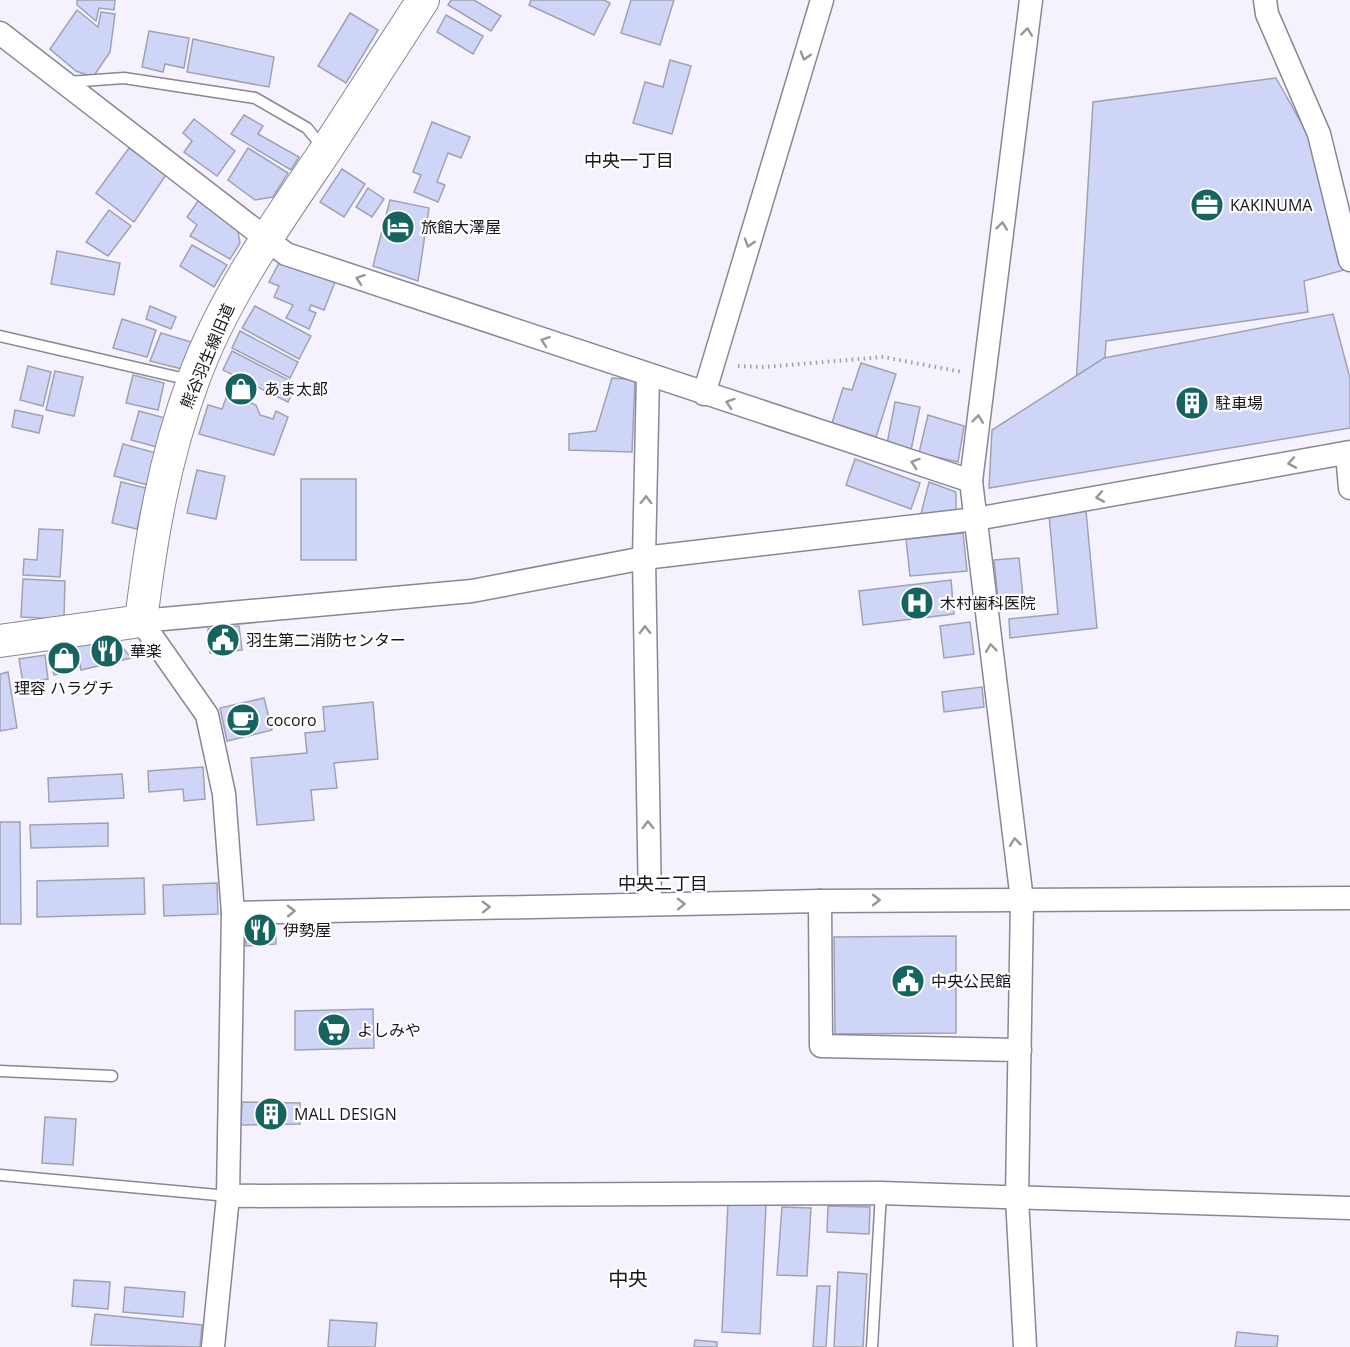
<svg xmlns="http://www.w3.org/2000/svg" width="1350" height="1347" viewBox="0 0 1350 1347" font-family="'Open Sans','Noto Sans JP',sans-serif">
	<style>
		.building { fill: #cfd5f7; stroke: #9fa2b3; stroke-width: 1.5 }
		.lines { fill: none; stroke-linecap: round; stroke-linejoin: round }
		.lane-casing { stroke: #8b8696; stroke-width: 13 }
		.street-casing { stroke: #8b8696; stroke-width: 25 }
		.secondary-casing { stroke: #8b8696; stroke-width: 34 }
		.path { stroke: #a19ea8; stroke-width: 4; stroke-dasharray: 1.5 4.5; stroke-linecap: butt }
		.lane { stroke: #fff; stroke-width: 10 }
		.street { stroke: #fff; stroke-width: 22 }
		.secondary { stroke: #fff; stroke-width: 32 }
		.oneway { stroke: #979698 }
		.labels { text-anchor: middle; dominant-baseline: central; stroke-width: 4.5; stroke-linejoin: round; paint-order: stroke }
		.poi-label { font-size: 16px; fill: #17151b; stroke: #fff; text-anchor: start }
		.street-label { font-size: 16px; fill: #17151b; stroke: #fff }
		.neighbourhood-label { font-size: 18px; fill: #17151b; stroke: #fff }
		.quarter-label { font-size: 20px; fill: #17151b; stroke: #fff }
	</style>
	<rect width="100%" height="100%" fill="#f5f1fd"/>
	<g class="building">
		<polygon points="77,0 115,0 114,10 99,8 96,21 77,5"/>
		<polygon points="451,0 474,0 501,16 491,31 448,5"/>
		<polygon points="531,0 604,0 610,3 594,35 529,5"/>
		<polygon points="631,0 674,0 660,45 621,33"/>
		<polygon points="77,10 98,27 101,12 115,14 110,52 93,77 76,71 50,49"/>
		<polygon points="350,13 378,30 346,83 318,66"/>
		<polygon points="446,15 483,36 473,54 437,32"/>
		<polygon points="149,31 189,38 184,68 165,64 163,72 142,67"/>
		<polygon points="193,39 274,57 269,87 187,72"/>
		<polygon points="670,60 691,66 672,134 633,123 645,82 663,87"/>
		<polygon points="1276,78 1311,140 1344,270 1304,281 1308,312 1106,341 1102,403 1075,402 1093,102"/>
		<polygon points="244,115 263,126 258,134 299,157 291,170 231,134"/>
		<polygon points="194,119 235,151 217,176 184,152 192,141 183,133"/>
		<polygon points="432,122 470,137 461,158 448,153 437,182 445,185 438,202 414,192 421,175 413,172"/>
		<polygon points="129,148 166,175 134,222 96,193"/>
		<polygon points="248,148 288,173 273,197 255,200 228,180"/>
		<polygon points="342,169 365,184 344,217 320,202"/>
		<polygon points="368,188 384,199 372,217 356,207"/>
		<polygon points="200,198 237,226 240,243 230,259 190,236 197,225 187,217"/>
		<polygon points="390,200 429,208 418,281 373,266"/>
		<polygon points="109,210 131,226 108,256 86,242"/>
		<polygon points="192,245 227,265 214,287 180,266"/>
		<polygon points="57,251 120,263 114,295 51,284"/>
		<polygon points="280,261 335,282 324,310 311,305 309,310 316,313 309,329 286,318 293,305 274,297 279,286 269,282"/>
		<polygon points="150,306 176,317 171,329 146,319"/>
		<polygon points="255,306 311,336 299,359 242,328"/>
		<polygon points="1333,314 1350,378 1350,428 989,488 992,430 1104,358"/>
		<polygon points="122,319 156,330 147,357 113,348"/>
		<polygon points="240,331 298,362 290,378 232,348"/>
		<polygon points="161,333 191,342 182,369 150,361"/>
		<polygon points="232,351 296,384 288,402 223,370"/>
		<polygon points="861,363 896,374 876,437 832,423 843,388 852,390"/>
		<polygon points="28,366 51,372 43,406 20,400"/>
		<polygon points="55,371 83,377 74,416 46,410"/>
		<polygon points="133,375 164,383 158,410 126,403"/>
		<polygon points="233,376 256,389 251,400 227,390"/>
		<polygon points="612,378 635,380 632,452 569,450 569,434 596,431"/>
		<polygon points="228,393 256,405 260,415 273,419 276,411 288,417 274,455 199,434 208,405 222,409"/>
		<polygon points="895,402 920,407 911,450 887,444"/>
		<polygon points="15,410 43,416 39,433 12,427"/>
		<polygon points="139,411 165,418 157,447 131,440"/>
		<polygon points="928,415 964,426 958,462 919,453"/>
		<polygon points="123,444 156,453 148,485 114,476"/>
		<polygon points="855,459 920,483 911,509 846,485"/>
		<polygon points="197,470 225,476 216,519 187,513"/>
		<rect x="301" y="479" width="55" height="81"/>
		<polygon points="121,482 146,488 137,529 112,523"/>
		<polygon points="929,482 956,492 956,510 921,514"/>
		<polygon points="1086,511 1097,628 1010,638 1009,619 1058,614 1049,515"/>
		<polygon points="39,529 63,530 60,577 23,575 24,559 37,560"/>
		<polygon points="963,533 967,571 910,576 906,539"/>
		<polygon points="1019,558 1023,596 998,600 994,560"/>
		<polygon points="23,579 65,581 64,619 21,617"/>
		<polygon points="951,580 954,614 863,625 859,591"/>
		<polygon points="970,622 974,654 944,658 940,626"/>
		<polygon points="239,626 242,650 210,653 208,629"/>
		<polygon points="114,636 131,658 81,670 76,645"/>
		<polygon points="66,644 70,670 54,675 48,649"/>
		<polygon points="45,655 48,679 23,683 19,659"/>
		<polygon points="8,672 17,728 0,731 0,674"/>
		<polygon points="982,687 984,707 944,712 942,692"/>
		<polygon points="264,698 272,730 227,741 220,708"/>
		<polygon points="373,702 378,759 334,763 337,788 311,790 314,820 257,825 251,758 307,753 305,733 325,731 323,707"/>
		<polygon points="203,767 205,799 184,801 183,789 149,792 148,771"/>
		<polygon points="122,774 124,798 49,802 48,778"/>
		<polygon points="0,822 20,822 21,924 0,924"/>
		<polygon points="108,823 108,846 31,848 30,825"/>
		<polygon points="144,878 145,914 37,917 37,881"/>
		<polygon points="217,883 218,914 164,916 163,885"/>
		<polygon points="275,918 276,944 246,946 245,920"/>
		<polygon points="956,936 956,1033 835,1034 834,937"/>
		<polygon points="373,1009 374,1048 295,1050 295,1011"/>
		<polygon points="242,1102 300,1103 300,1124 241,1125"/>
		<polygon points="45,1117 76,1119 73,1165 42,1163"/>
		<polygon points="728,1202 766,1204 760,1334 722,1332"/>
		<polygon points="828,1206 870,1207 869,1234 827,1232"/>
		<polygon points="782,1207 811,1208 807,1276 777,1275"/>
		<polygon points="838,1272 867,1274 863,1347 834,1347"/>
		<polygon points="74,1280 110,1282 108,1309 72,1306"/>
		<polygon points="817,1286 830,1286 826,1347 813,1347"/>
		<polygon points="125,1287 185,1292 183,1317 123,1312"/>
		<polygon points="95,1314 202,1325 200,1347 91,1345"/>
		<polygon points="330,1320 377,1323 375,1347 328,1347"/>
		<polygon points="1237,1332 1278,1336 1277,1347 1235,1347"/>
		<polygon points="695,1340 717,1342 717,1347 694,1347"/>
	</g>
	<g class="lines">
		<defs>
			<g id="lane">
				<polyline points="68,82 124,78 255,98 307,128 324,149"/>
				<polyline points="0,336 190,380"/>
				<polyline points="0,1071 112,1076"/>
				<polyline points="0,1175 228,1196"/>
				<polyline points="872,1347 881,1193"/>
			</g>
			<g id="street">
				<polyline points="1265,0 1267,14 1319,134 1350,260"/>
				<polyline points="0,33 286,254 971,481"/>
				<polyline points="648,376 644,558 650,904"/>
				<polyline points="704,394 822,0"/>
				<polyline points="1347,453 1350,488"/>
				<polyline points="820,901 821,1046 1020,1050"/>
				<polyline points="233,913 820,901 1350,898"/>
				<polyline points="228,1196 881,1193 1350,1208"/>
				<polyline points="213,1347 228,1196 233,913 224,794 207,715 141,621 472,591 644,558 976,519 1350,452"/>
				<polyline points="1025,1347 1017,1198 1022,900 971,481 1031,0"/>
			</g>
			<path id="secondary" d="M0 641 141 621C151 538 164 460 193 381 223 298 275 225 324 153 357 102 390 51 423 0"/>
		</defs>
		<use href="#lane" class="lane-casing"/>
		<use href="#street" class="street-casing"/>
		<use href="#secondary" class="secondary-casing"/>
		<polyline class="path" points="738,366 764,367 883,357 962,372"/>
		<use href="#lane" class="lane"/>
		<use href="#street" class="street"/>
		<use href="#secondary" class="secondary"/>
	</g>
	<defs><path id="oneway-chevron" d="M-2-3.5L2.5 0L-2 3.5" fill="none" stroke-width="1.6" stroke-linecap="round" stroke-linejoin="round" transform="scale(1.5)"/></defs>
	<g class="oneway">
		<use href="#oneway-chevron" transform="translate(1027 32) rotate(-83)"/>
		<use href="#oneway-chevron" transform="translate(805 56) rotate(107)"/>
		<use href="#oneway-chevron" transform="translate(1002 226) rotate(-83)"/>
		<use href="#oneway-chevron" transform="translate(749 243) rotate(107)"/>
		<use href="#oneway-chevron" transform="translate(360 279) rotate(-161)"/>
		<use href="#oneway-chevron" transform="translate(545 341) rotate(-161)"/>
		<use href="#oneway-chevron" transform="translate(730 403) rotate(-162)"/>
		<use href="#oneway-chevron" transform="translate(978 419) rotate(-83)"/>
		<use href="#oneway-chevron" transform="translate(915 463) rotate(-162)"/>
		<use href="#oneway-chevron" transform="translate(1292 463) rotate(170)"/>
		<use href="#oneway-chevron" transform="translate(1100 497) rotate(170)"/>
		<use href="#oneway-chevron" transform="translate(646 500) rotate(-89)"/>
		<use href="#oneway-chevron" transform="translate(645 630) rotate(-91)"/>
		<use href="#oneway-chevron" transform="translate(991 648) rotate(-97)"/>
		<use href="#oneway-chevron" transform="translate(648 825) rotate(-91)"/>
		<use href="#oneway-chevron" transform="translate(1015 842) rotate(-97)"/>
		<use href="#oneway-chevron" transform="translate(876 900)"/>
		<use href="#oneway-chevron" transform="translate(681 904) rotate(-1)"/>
		<use href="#oneway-chevron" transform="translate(486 907) rotate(-1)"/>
		<use href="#oneway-chevron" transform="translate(291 911) rotate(-1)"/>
	</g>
	<defs>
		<symbol id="office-disc" viewBox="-11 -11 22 22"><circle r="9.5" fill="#166460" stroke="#fff"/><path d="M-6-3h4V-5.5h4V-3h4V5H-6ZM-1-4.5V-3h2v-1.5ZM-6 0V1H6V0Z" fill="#fff"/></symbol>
		<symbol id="hotel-disc" viewBox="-11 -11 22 22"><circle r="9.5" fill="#166460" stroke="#fff"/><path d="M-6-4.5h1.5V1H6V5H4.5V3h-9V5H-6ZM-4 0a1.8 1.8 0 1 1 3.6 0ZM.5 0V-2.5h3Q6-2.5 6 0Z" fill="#fff"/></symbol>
		<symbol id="shop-disc" viewBox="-11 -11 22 22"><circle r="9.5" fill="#166460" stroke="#fff"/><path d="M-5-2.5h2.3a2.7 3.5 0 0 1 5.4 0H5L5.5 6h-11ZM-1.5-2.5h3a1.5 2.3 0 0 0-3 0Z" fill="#fff"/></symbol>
		<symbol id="building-disc" viewBox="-11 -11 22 22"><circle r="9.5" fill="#166460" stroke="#fff"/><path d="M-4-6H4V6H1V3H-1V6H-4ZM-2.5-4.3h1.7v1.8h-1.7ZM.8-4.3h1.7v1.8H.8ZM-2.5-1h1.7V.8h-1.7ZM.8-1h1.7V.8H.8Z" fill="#fff"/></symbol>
		<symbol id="hospital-disc" viewBox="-11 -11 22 22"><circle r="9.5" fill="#166460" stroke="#fff"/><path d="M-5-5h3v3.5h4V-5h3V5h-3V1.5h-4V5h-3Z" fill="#fff"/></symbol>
		<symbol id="civic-disc" viewBox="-11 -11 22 22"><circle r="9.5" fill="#166460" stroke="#fff"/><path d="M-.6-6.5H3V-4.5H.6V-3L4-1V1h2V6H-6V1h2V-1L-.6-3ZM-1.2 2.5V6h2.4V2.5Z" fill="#fff"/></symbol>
		<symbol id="restaurant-disc" viewBox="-11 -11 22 22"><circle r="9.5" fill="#166460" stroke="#fff"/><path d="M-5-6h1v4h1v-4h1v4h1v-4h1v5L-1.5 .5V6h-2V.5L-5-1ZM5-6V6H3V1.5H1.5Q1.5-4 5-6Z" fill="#fff"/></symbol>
		<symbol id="cafe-disc" viewBox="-11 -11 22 22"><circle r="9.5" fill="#166460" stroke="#fff"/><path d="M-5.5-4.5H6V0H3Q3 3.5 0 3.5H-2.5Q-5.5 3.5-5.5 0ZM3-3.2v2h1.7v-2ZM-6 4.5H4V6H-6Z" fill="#fff"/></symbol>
		<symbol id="supermarket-disc" viewBox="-11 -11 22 22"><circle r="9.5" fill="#166460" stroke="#fff"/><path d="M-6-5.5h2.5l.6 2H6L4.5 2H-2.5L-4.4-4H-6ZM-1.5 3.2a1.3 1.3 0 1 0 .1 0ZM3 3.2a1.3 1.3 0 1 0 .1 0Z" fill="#fff"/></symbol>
	</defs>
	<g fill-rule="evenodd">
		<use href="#office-disc" x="1188" y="186" width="38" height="38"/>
		<use href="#hotel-disc" x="379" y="208" width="38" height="38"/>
		<use href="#shop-disc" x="222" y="370" width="38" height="38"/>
		<use href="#building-disc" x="1173" y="384" width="38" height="38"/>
		<use href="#hospital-disc" x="898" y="584" width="38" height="38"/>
		<use href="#civic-disc" x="204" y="621" width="38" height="38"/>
		<use href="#restaurant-disc" x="88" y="632" width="38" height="38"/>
		<use href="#shop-disc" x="45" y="639" width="38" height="38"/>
		<use href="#cafe-disc" x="224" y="701" width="38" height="38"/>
		<use href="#restaurant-disc" x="241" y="911" width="38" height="38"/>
		<use href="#civic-disc" x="889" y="962" width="38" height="38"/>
		<use href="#supermarket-disc" x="315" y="1011" width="38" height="38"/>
		<use href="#building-disc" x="252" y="1095" width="38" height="38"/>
	</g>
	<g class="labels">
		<g class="poi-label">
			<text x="1230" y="205">KAKINUMA</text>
			<text x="421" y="227">旅館大澤屋</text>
			<text x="264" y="389">あま太郎</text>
			<text x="1215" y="403">駐車場</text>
			<text x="940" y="603">木村歯科医院</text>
			<text x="246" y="640">羽生第二消防センター</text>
			<text x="130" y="651">華楽</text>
			<text x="64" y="688" text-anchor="middle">理容 ハラグチ</text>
			<text x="266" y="720">cocoro</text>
			<text x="283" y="930">伊勢屋</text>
			<text x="931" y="981">中央公民館</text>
			<text x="357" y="1030">よしみや</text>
			<text x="294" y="1114">MALL DESIGN</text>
		</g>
		<g class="street-label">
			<text transform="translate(207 356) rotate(-67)">熊谷羽生線旧道</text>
		</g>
		<g class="neighbourhood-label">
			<text x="629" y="160">中央一丁目</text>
			<text x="663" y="883">中央二丁目</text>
		</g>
		<g class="quarter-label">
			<text x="628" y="1278">中央</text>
		</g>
	</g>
</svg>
